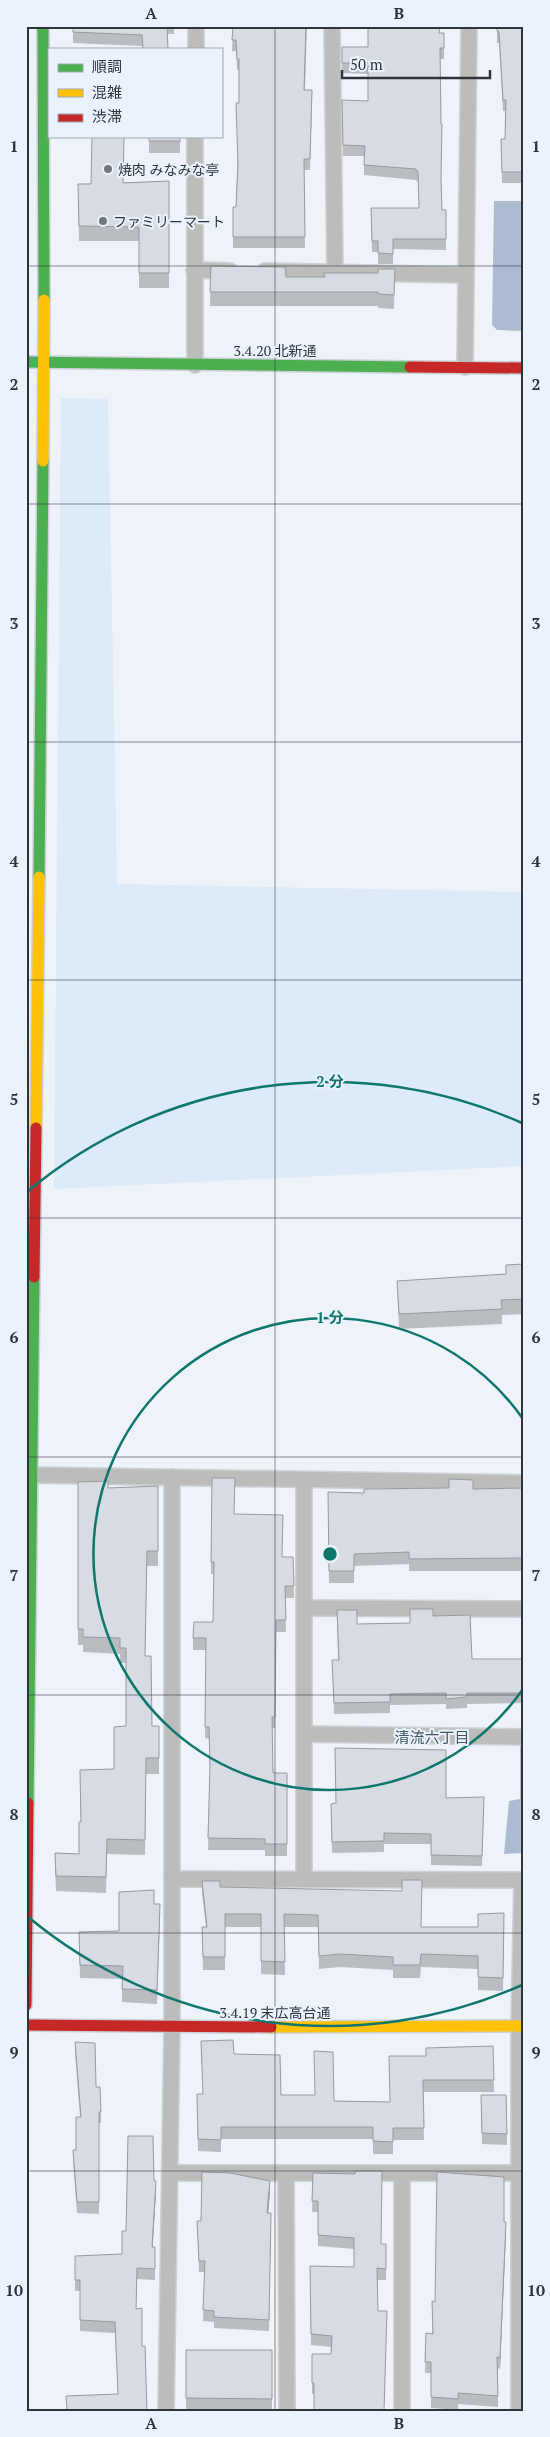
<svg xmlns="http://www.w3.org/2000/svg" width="550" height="2437" viewBox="0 0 550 2437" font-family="'PT Serif','Noto Sans JP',serif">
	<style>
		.green { fill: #dceafa }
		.water { fill: #acbcd0 }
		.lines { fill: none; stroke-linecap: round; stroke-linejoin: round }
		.street-casing { stroke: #ccd1d6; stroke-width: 18 }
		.fast-casing { stroke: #ccd1d6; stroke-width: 14 }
		.slow-casing { stroke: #ccd1d6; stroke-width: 14 }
		.jam-casing { stroke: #ccd1d6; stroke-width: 14 }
		.street { stroke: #bcbdba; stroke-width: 15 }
		.fast { stroke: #4caf50; stroke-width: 11 }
		.slow { stroke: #ffc107; stroke-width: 11 }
		.jam { stroke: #c62828; stroke-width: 11 }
		.wall { fill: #b9bdc2 }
		.shaded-wall { fill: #969a9e }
		.building { fill: #d7dce2; stroke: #969a9e }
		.grid { fill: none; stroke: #2e343a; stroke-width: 1; stroke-opacity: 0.55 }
		.ring { fill: none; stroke: #0f766e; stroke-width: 2.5 }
		.poi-dot { fill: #71777d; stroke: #eaf3fd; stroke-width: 2 }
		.labels { text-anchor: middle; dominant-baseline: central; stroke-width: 4; stroke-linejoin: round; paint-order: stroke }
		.poi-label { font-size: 14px; fill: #2e343a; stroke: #eaf3fd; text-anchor: start }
		.street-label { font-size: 14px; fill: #2e343a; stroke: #eaf3fd }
		.neighbourhood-label { font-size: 15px; fill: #465361; stroke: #eaf3fd }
		.centre { fill: #0f766e; stroke: #eaf3fd; stroke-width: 2.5 }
		.ring-label { font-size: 15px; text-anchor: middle; font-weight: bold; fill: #0f766e; stroke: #eaf3fd; stroke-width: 4; stroke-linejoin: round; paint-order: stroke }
		.neatline { fill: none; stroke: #2e343a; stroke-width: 2 }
		.grid-label { font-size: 16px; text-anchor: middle; font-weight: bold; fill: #2e343a }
	</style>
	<rect width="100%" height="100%" fill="#eef3f9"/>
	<polygon class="green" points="61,398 108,399 117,884 524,892 524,1166 54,1189"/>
	<g class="water">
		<polygon points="494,201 524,201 524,331 497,330 492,325"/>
		<polygon points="520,1746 524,1746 524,1853 504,1854 509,1801 520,1799"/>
	</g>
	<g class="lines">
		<defs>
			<g id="street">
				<polyline points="332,26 335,273"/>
				<polyline points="196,49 196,26"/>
				<polyline points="194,270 230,271"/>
				<polyline points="265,271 466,275"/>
				<polyline points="195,365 195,136"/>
				<polyline points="465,367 469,26"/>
				<polyline points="32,1475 524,1483"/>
				<polyline points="304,1608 524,1609"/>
				<polyline points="304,1734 524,1737"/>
				<polyline points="172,1879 524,1880"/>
				<polyline points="304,1879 304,1480"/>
				<polyline points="170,2173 524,2173"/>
				<polyline points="286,2173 287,2411"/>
				<polyline points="402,2173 402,2411"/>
				<polyline points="166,2411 172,2027 172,1477"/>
				<polyline points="519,2411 519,2026 522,1880"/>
			</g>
			<g id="fast">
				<polyline points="43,26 44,300"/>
				<polyline points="26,362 410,367"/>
				<polyline points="39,877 43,461"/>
				<polyline points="28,1803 34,1277"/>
			</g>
			<g id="slow">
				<polyline points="43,461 44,300"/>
				<polyline points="36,1128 39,877"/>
				<polyline points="271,2027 524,2026"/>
			</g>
			<g id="jam">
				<polyline points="410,367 524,368"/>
				<polyline points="34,1277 36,1128"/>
				<polyline points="26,2005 28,1803"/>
				<polyline points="26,2025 271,2027"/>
			</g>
		</defs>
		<use href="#street" class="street-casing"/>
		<use href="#fast" class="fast-casing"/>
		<use href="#slow" class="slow-casing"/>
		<use href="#jam" class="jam-casing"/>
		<use href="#street" class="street"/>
		<use href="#fast" class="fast"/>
		<use href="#slow" class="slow"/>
		<use href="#jam" class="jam"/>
	</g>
	<g class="wall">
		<polygon points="73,26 174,26 174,34 167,34 168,49 142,49 142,46 73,43"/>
		<polygon points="233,26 307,26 305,90 312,101 310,170 304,170 305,248 233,248 233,207 236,207 239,103 239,70 237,70 236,51 232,51"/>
		<polygon points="497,26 524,26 524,183 502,183 501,139 505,139 506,111 503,111 499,43 497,43"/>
		<polygon points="440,33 444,33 444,59 440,59 441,183 442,210 446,210 446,250 393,249 393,264 378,264 378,252 372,252 371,208 419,208 418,182 416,180 364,175 364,156 343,156 342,100 368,101 368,74 342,73 342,47 368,47"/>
		<rect x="149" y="136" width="31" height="17"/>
		<polygon points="169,181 169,288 139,288 139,241 79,241 78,184"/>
		<polygon points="211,266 286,277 324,277 378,273 395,269 394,309 378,308 378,306 210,306"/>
		<polygon points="524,1264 524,1314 502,1315 502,1324 399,1329 397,1281 506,1274"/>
		<polygon points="212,1478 234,1514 282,1557 293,1557 294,1598 285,1598 286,1632 276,1632 275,1728 272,1728 273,1773 287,1773 287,1856 265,1856 265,1850 208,1850 210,1774 209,1739 205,1738 206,1650 193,1650 193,1638 213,1622 214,1574 211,1574"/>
		<polygon points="78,1482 108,1488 158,1486 158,1566 147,1566 145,1656 152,1726 159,1726 159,1774 146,1774 145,1855 107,1854 106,1893 56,1891 55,1869 55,1853 79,1854 81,1822 80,1770 114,1769 126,1726 126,1663 120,1663 120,1654 83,1652 83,1645 78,1645"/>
		<polygon points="524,1488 524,1571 409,1571 409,1564 354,1566 354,1583 329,1583 328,1492 364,1493 473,1489"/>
		<polygon points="337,1610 357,1624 410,1623 433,1616 472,1659 524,1659 524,1703 467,1704 467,1708 446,1709 446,1704 390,1705 390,1713 334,1714 332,1660 338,1660"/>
		<polygon points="446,1798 484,1807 482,1866 431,1865 431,1844 384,1844 384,1852 332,1853 331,1814"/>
		<polygon points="202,1881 220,1887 421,1927 478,1927 504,1913 503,1991 478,1990 478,1969 421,1967 420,1978 393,1978 393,1970 340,1967 319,1969 318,1927 284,1927 285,1975 261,1974 261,1927 225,1927 225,1970 203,1970 202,1927 206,1927 202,1894"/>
		<polygon points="154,1904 160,1917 157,2004 122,2002 122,1979 80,1978 79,1932 119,1931"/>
		<polygon points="201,2041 234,2054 281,2095 334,2101 390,2102 426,2056 493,2046 494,2092 423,2092 424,2140 393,2140 393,2154 373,2154 373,2139 221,2139 221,2152 198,2151 197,2106 203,2094"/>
		<polygon points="75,2042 96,2087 101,2112 101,2123 99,2123 99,2214 77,2213 73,2162 73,2150 76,2150 80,2117 75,2053"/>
		<polygon points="481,2095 506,2095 507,2145 482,2144"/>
		<polygon points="313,2173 381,2244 386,2244 386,2280 378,2280 314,2394 312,2394 312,2354 331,2354 332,2347 311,2345 310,2266 354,2267 354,2249 318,2246 318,2212 312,2212"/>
		<polygon points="154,2181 156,2192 152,2247 155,2247 155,2280 137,2279 136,2309 142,2346 118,2394 115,2333 80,2331 80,2291 75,2291 75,2256 122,2254 126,2231"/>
		<polygon points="270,2192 268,2213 271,2224 269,2331 214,2328 214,2322 203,2321 205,2272 199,2272 197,2221 201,2221"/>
		<polygon points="504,2222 506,2233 500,2369 498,2368 498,2407 458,2404 458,2410 431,2408 431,2373 425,2373 426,2333 432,2334 435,2302"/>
		<rect x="186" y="2350" width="86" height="61"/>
	</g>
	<g class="shaded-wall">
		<polygon points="156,2181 156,2192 152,2258 152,2247"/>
		<polygon points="270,2181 270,2192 267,2224 267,2213"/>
		<polygon points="506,2222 506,2233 500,2369 500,2358"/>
	</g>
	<g class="building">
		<polygon points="73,26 167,26 168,49 143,49 142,35 73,32"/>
		<polygon points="233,26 306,26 304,90 312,90 310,159 304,159 305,237 233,237 233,207 236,207 238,165 236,103 239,103 239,59 237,59 236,40 232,40"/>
		<polygon points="368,26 440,26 439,33 444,33 444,48 440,48 441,124 442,124 441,179 442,210 446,210 446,239 393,239 393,254 378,253 378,241 372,241 371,208 419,208 418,172 416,169 364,165 365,146 343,145 342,100 368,101 368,63 342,63 342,47 368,47"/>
		<polygon points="497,26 524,26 524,172 502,172 501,139 505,139 506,100 503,100 499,32 497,31"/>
		<polygon points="92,136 124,136 123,183 169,181 169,273 139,273 139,227 79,226 78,184 91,184"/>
		<rect x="149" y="136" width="31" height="5"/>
		<polygon points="211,266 285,267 286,277 325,277 324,273 378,273 378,269 395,269 394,295 378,294 378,292 210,292"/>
		<polygon points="524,1264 524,1299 501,1300 502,1309 399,1314 397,1281 506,1274 506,1265"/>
		<polygon points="212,1478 235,1478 234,1514 283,1515 282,1557 293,1557 294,1586 285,1586 286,1620 276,1620 275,1717 272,1717 273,1773 287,1773 287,1844 265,1844 265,1839 208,1838 210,1767 209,1727 205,1727 206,1638 193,1638 194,1622 213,1622 214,1562 211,1562"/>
		<polygon points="449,1479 473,1480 473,1489 524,1488 524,1558 409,1559 409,1552 354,1554 354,1571 329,1571 328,1492 364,1493 364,1489 449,1488"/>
		<polygon points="108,1481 108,1488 158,1486 158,1551 147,1551 145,1656 151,1656 152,1726 159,1726 159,1758 146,1758 145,1840 107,1839 106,1877 56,1876 55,1853 79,1854 79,1822 81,1822 80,1770 114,1769 114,1727 126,1726 126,1648 120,1648 120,1638 83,1637 83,1629 78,1629 78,1482"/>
		<polygon points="410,1609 433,1609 433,1616 470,1615 472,1659 524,1659 524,1693 467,1693 467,1697 446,1699 446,1693 390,1694 390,1702 334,1703 332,1660 339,1660 337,1610 357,1610 357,1624 410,1623"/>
		<polygon points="335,1748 446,1750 446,1798 484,1797 482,1856 431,1855 431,1834 384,1833 384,1841 332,1842 331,1804 336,1803"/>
		<polygon points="402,1880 422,1880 421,1927 478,1927 478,1914 504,1913 503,1978 478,1977 478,1956 421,1954 420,1965 393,1965 393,1957 340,1954 319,1956 318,1915 284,1914 285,1962 261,1961 261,1914 225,1914 225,1957 203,1957 202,1927 207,1927 202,1881 220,1881 220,1887 402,1891"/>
		<polygon points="154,1890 154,1904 160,1904 157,1990 122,1989 123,1966 80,1965 79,1932 119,1931 119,1892"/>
		<polygon points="233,2040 234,2054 280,2055 281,2095 315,2095 314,2051 333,2052 334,2101 390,2102 389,2056 426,2056 426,2048 493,2046 494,2080 423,2080 424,2128 393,2128 393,2142 373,2141 373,2127 221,2127 221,2140 198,2139 197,2094 203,2094 201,2041"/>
		<polygon points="75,2042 95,2043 96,2087 100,2087 101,2112 99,2112 99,2202 77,2202 73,2150 76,2150 76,2117 81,2117"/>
		<polygon points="481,2095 506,2095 507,2134 482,2133"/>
		<polygon points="128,2136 153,2136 154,2181 156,2181 152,2247 155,2247 155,2269 137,2268 136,2309 142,2308 142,2346 145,2346 147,2411 67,2411 66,2396 118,2394 115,2322 80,2320 80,2280 75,2280 75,2256 122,2254 122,2231 126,2231"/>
		<polygon points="355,2171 382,2171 381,2244 386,2244 386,2269 377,2268 378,2311 387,2311 384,2411 314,2411 314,2383 312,2383 312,2354 331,2354 332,2336 311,2334 310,2266 354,2267 354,2238 318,2235 318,2201 312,2201 313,2173 355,2174"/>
		<polygon points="202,2172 230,2173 270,2181 267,2213 271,2213 269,2320 214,2317 214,2311 203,2310 205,2261 199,2261 197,2221 201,2221"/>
		<polygon points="437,2172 504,2177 504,2222 506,2222 500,2358 497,2357 498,2396 458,2393 458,2399 431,2397 431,2362 425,2362 426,2333 433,2334 432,2301 435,2302"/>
		<polygon points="186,2350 272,2350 272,2399 186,2398"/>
	</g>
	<path class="grid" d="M275 26V2411M26 266H524M26 504H524M26 742H524M26 980H524M26 1218H524M26 1457H524M26 1695H524M26 1933H524M26 2171H524"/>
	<g class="ring">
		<path d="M523 1689A236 236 0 1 1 523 1419"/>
		<path d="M522 1985A472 472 0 0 1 27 1916M27 1192A472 472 0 0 1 522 1123"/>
	</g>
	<g class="poi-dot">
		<circle cx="108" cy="169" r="5"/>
		<circle cx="103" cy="221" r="5"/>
	</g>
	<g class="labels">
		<g class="poi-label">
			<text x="118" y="169">焼肉 みなみな亭</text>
			<text x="113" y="221">ファミリーマート</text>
		</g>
		<g class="street-label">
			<text x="275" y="350">3.4.20 北新通</text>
			<text x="275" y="2012">3.4.19 末広高台通</text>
		</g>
		<g class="neighbourhood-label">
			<text x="432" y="1737">清流六丁目</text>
		</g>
	</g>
	<circle cx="330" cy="1554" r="8" class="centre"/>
	<g class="ring-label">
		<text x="330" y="1087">2 分</text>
		<text x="330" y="1323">1 分</text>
	</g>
	<rect width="550" height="2437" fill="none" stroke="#eaf3fd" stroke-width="55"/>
	<rect x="48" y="48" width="175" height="90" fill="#eaf3fd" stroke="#9fa7af"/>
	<rect x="58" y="64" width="25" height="8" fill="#4caf50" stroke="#9fa7af"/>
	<text x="92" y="72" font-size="15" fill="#2e343a">順調</text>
	<rect x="58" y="89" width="25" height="8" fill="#ffc107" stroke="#9fa7af"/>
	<text x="92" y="98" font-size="15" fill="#2e343a">混雑</text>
	<rect x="58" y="114" width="25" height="8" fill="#c62828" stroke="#9fa7af"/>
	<text x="92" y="122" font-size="15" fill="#2e343a">渋滞</text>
	<path d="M342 70v8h148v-8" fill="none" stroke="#2e343a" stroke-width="2.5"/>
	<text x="350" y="70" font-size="15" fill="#2e343a" stroke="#eaf3fd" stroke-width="4" paint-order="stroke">50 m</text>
	<rect x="28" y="28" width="494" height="2382" class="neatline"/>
	<g class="grid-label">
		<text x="151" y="19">A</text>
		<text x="399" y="19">B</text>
		<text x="14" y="152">1</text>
		<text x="536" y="152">1</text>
		<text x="14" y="390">2</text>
		<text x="536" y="390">2</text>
		<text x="14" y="629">3</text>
		<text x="536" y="629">3</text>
		<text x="14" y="867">4</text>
		<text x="536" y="867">4</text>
		<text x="14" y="1105">5</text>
		<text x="536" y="1105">5</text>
		<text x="14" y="1343">6</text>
		<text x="536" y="1343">6</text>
		<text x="14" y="1581">7</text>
		<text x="536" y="1581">7</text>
		<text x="14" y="1820">8</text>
		<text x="536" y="1820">8</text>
		<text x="14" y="2058">9</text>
		<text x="536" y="2058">9</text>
		<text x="14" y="2296">10</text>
		<text x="536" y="2296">10</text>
		<text x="151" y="2429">A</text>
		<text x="399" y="2429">B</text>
	</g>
</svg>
